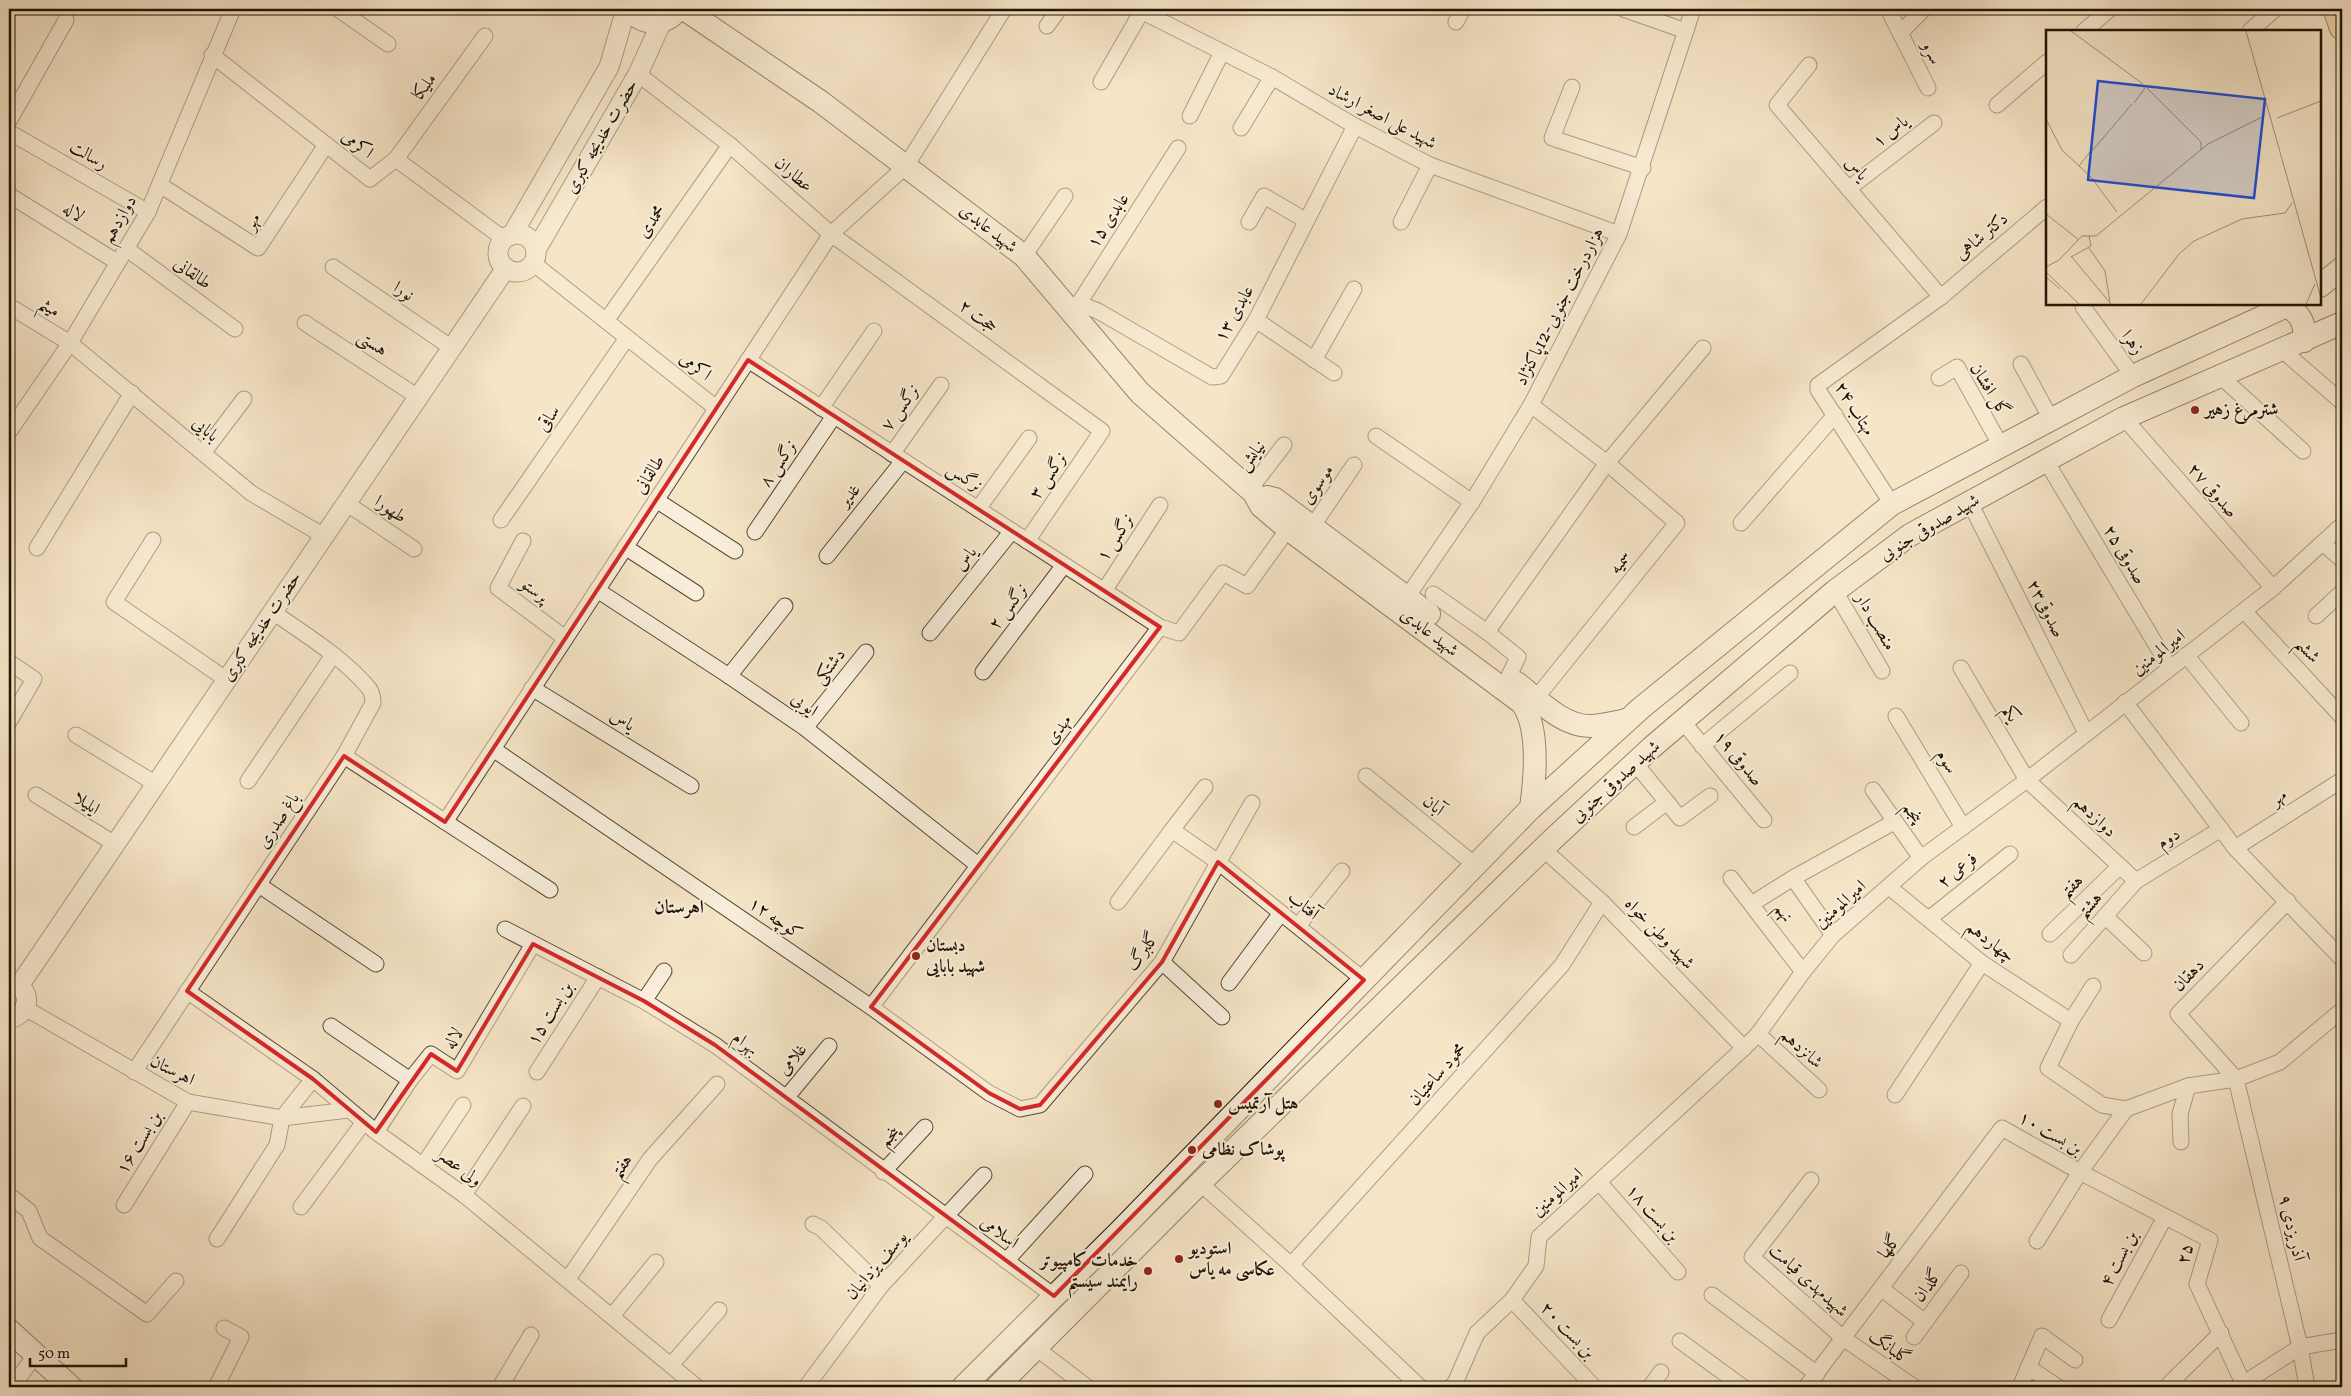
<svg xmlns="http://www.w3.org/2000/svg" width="2351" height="1396" viewBox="0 0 2351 1396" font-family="Vollkorn,Amiri,serif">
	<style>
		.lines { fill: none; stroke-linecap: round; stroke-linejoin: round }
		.minor-casing { stroke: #564832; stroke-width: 17 }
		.tertiary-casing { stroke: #564832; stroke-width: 21 }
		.secondary-casing { stroke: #211301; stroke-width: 24 }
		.primary-casing { stroke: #211301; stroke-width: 27 }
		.minor { stroke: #f8eedb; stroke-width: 15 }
		.tertiary { stroke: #f8eedb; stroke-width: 19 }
		.secondary { stroke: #f8eedb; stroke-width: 22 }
		.primary { stroke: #eac284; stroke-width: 25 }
		.marked { fill: none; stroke: #d62828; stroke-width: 4; stroke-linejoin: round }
		.poi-dot { fill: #8f2418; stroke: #f8eedb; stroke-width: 2 }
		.labels { text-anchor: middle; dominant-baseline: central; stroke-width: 4; stroke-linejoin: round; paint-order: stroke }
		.street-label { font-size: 18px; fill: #211301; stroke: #f8eedb }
		.poi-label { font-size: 18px; font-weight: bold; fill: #211301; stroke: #f8eedb; text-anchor: start }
		.neighbourhood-label { font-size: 19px; font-weight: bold; fill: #211301; stroke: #f8eedb }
		.inset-road { fill: none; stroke: #a09178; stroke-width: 1 }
		.view { fill: #1d4ed8; fill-opacity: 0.15; stroke: #1d4ed8; stroke-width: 2.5 }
		.inset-edge { fill: none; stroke: #211301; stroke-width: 2.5 }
	</style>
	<rect width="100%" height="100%" fill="#f5e5c7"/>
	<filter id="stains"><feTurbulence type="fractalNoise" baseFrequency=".004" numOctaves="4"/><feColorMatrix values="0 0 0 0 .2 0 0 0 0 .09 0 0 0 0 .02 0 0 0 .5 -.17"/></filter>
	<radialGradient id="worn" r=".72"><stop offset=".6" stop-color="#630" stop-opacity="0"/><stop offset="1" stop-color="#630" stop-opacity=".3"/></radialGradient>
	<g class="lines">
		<defs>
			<g id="minor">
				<polyline points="338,9 388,44"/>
				<polyline points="1137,9 1272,77 1355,126 1430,165 1619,234"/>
				<polyline points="1623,9 1686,31"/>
				<polyline points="1888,9 1928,88"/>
				<polyline points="1456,22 1463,9"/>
				<polyline points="1047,26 1059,9"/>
				<polyline points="2084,31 2110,9"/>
				<polyline points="2250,31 2275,9"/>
				<polyline points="1900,33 1924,9"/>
				<polyline points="212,55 370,179 396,159 504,239"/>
				<polyline points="1809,65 1777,105 1941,297"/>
				<polyline points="638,74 730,145 831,234 1102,431 1027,541"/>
				<polyline points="1101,82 1143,9"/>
				<polyline points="1572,87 1552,138 1643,168"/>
				<polyline points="1997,105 2047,62"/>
				<polyline points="1190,116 1222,52"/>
				<polyline points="9,121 66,20"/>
				<polyline points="1241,128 1272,77"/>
				<polyline points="9,132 148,212"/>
				<polyline points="396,159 485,36"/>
				<polyline points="160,185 258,248 326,145"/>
				<polyline points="1848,189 1934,123"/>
				<polyline points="9,195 117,262"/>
				<polyline points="1249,222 1264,196 1305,220"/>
				<polyline points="1401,222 1430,165"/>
				<polyline points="127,249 235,329"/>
				<polyline points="1024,256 1065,196"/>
				<polyline points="533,263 716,408"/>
				<polyline points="333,267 452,348"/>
				<polyline points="1078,303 1098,311 1212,377 1221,376 1256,320 1355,126"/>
				<polyline points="9,306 70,343 251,493 324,536"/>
				<polyline points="2083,307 2133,376"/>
				<polyline points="1074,311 1178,148"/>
				<polyline points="1256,320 1334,373"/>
				<polyline points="606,321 730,145"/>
				<polyline points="305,323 418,397"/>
				<polyline points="2282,350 2342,402"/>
				<polyline points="748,360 1160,627 1179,633 1223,573 1247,586 1288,529"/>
				<polyline points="1314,360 1354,289"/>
				<polyline points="2021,364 2051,419"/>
				<polyline points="2220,376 2303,451"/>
				<polyline points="1939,378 1957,367 2001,446"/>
				<polyline points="821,408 874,331"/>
				<polyline points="2124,418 2273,588"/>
				<polyline points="9,432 70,343 148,212 233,9"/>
				<polyline points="1376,436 1472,502"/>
				<polyline points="203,453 244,399"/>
				<polyline points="892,454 941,385"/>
				<polyline points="2046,461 2170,668"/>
				<polyline points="1250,489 1284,445"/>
				<polyline points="656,500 735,551"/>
				<polyline points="346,503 414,549"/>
				<polyline points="1970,503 2086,733"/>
				<polyline points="1892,504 1818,390 1818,385 1941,297 2047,207"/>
				<polyline points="978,509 1029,438"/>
				<polyline points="501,520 627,338"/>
				<polyline points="1741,523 1835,415"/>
				<polyline points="1312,527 1354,465"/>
				<polyline points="755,532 834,416"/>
				<polyline points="153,540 114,602 227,680"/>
				<polyline points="523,541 498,588 565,638"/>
				<polyline points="2323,543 2342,560"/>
				<polyline points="625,547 696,593"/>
				<polyline points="37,548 132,393"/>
				<polyline points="827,556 903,461"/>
				<polyline points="597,590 729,676 805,728 979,866"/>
				<polyline points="1104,591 1160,505"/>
				<polyline points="1835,591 1882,671"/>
				<polyline points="1433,594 1487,632"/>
				<polyline points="1403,603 1472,502 1531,405 1619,234 1693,9"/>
				<polyline points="2244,611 2342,717"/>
				<polyline points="2316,616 2342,592"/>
				<polyline points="930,633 1012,531"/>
				<polyline points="2186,655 2241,723"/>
				<polyline points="9,662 34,679 9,722"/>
				<polyline points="1961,668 2027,780 2136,881"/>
				<polyline points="983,672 1064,565"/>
				<polyline points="729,676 785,606"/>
				<polyline points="1509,676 1518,657 1487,632 1607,463 1531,405"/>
				<polyline points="532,688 691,786"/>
				<polyline points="1536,698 1677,523 1607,463 1703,348"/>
				<polyline points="2125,702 2235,848 2342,959"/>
				<polyline points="1896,716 1963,827"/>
				<polyline points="1683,722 1764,820"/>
				<polyline points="805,728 866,652"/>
				<polyline points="76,735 156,784"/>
				<polyline points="1702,746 1790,673"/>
				<polyline points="493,749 871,1007 989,1093 1020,1109 1040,1105 1162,962 1252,803"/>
				<polyline points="344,756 550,890"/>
				<polyline points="1635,763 1680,818 1710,796"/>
				<polyline points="1366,776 1475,865"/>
				<polyline points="248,781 333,655"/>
				<polyline points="1205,787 1172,830 1218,862 1364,980"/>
				<polyline points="1873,790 1921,858"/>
				<polyline points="36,795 115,844"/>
				<polyline points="445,822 831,234 906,166 1004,9"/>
				<polyline points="1634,827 1667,802"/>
				<polyline points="2235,848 2342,780"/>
				<polyline points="1543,849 1602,902 1744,1048"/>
				<polyline points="1731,878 1803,972"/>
				<polyline points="1793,878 1833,935"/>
				<polyline points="259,885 376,964"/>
				<polyline points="1889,887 1982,963 2071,1021"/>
				<polyline points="2288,901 2178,1014 2236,1079 2300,1347 2307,1387"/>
				<polyline points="1118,902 1172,830"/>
				<polyline points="1753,903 1793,878 1894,822"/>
				<polyline points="2106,917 2144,953"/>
				<polyline points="1930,918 2010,854"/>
				<polyline points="1298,926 1342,871"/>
				<polyline points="505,929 644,1001 715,1045 1054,1296"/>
				<polyline points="2050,934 2120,866"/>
				<polyline points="2071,955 2136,881 2221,829"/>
				<polyline points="1162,962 1222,1017"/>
				<polyline points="1229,983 1281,913"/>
				<polyline points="2093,986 2071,1021 2048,1068 2102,1105 2126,1109 2188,1086 2236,1079 2280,1062 2342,1010"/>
				<polyline points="187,991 313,1079 376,1132 464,1195 697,1387"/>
				<polyline points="644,1001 664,971"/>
				<polyline points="871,1007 1160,627"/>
				<polyline points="25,1008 188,1102 282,1118 348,1110"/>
				<polyline points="331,1026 410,1080"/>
				<polyline points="1758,1034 1819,1090"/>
				<path d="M134 1072 344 756 373 703C373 696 372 691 367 686 341 656 304 634 273 612"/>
				<polyline points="537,1072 598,977"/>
				<polyline points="1895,1095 1982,963"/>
				<polyline points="786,1098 829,1046"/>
				<polyline points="376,1132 410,1080 431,1054 457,1071 533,944"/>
				<polyline points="2181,1142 2180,1114 2188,1086"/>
				<polyline points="424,1164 463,1105"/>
				<polyline points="883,1172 925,1127"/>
				<polyline points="1811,1180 1752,1257 1843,1338 1914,1387"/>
				<polyline points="1599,1182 1678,1272"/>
				<polyline points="1200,1183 1291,1265 1420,1387"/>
				<polyline points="9,1195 29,1211 40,1238 147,1314 176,1281"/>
				<polyline points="464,1195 523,1106"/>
				<polyline points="124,1205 188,1102"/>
				<polyline points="301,1207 364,1122"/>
				<polyline points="813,1224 821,1228 881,1286"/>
				<polyline points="217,1239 277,1145 282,1118 313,1079"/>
				<polyline points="2037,1241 2080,1172 2126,1109"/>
				<polyline points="1006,1261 1085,1174"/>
				<polyline points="1291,1265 1562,965 1602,902"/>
				<polyline points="568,1279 650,1159 717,1084"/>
				<polyline points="1882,1289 1925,1322 1961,1273"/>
				<polyline points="1712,1295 1817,1374"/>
				<polyline points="1512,1300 1594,1387"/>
				<polyline points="612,1316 656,1262"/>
				<polyline points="2109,1320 2165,1217"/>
				<polyline points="1914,1337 1925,1322"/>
				<polyline points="1680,1341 1743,1387"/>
				<polyline points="1036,1348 1087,1387"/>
				<polyline points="671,1365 719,1310"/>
				<polyline points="2028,1367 2058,1387"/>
				<polyline points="2169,1384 2221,1333"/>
				<polyline points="12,1387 36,1354"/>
				<polyline points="216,1387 241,1337 224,1328"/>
				<polyline points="500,1387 531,1335"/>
				<polyline points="806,1387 881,1286 984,1175"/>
				<polyline points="1451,1387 1455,1383 1477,1333 1512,1300 1536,1266 1539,1237 1744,1048 1758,1034 1803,972 1833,935 1921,858 2027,780 2273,588 2342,525"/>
				<polyline points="1650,1387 1661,1372"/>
				<polyline points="1806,1387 2002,1128 2080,1172 2210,1240 2197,1284 2243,1383"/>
				<polyline points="2020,1387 2042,1336 2075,1360"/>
				<polyline points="2238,1387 2300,1347 2342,1340"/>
			</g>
			<g id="tertiary">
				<circle cx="517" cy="253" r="19"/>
				<polyline points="512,235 609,67 626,9"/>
				<polyline points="536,250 638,74 662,21"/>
				<path d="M9 983C33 986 32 1014 9 1019"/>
				<polyline points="19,986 506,268"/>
			</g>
			<g id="secondary">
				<path d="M629 9C642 25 665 27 678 9"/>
				<path d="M684 9 821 102 1024 256 1140 393 1254 493 1261 506 1288 529 1522 703C1540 728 1535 779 1531 808"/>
				<polyline points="2320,286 2342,268"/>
				<path d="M2287 306C2301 314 2306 325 2304 341"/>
				<polyline points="1267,497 1275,499 1429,614"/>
				<path d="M1517 683C1538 700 1564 728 1593 726 1604 725 1616 722 1627 720"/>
				<polyline points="9,1330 71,1387"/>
				<polyline points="963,1387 1120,1231 1531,808 1641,708 1892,504 2133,376 2291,304"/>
				<polyline points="997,1387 1200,1183 1552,840 1651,748 1835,591 1910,535 2124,418 2342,323"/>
			</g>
			<polyline id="primary" points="2336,9 2342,27"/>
		</defs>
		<use href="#minor" class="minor-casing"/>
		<use href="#tertiary" class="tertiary-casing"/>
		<use href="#secondary" class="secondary-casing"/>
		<use href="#primary" class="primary-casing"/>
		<use href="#minor" class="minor"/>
		<use href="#tertiary" class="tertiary"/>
		<use href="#secondary" class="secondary"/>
		<use href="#primary" class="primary"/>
	</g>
	<path d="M0 0H2351V1396H0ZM748 360 1160 627 871 1007 989 1093 1020 1109 1040 1105 1162 962 1218 862 1364 980 1054 1296 715 1045 644 1001 533 944 457 1071 431 1054 376 1132 313 1079 187 991 344 756 445 822Z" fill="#f5e5c7" fill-opacity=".55" fill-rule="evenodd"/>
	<path class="marked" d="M748 360 1160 627 871 1007 989 1093 1020 1109 1040 1105 1162 962 1218 862 1364 980 1054 1296 715 1045 644 1001 533 944 457 1071 431 1054 376 1132 313 1079 187 991 344 756 445 822Z"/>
	<g class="poi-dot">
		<circle cx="2195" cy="410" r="5"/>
		<circle cx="916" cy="956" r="5"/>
		<circle cx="1218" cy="1104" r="5"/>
		<circle cx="1192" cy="1150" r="5"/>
		<circle cx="1179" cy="1259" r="5"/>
		<circle cx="1148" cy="1271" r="5"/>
	</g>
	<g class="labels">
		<g class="street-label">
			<text transform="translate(1931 53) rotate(63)">سرو</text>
			<text transform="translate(425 87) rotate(-54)">ملیکا</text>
			<text transform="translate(1382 117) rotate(28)">شهید علی اصغر ارشاد</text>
			<text transform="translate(1891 132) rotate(-38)">یاس ۱</text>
			<text transform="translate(602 137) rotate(-60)">حضرت خدیجه کبری</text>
			<text transform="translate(357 145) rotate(38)">اکرمی</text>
			<text transform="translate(88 156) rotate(30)">رسالت</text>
			<text transform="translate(1856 169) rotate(49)">یاس</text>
			<text transform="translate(793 175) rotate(41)">عطاران</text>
			<text transform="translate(73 213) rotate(32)">لاله</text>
			<text transform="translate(120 220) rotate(-60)">دوازدهم</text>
			<text transform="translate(1109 221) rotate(-57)">عابدی ۱۵</text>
			<text transform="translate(253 222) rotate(-57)">مهر</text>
			<text transform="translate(652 222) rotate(-55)">محمدی</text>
			<text transform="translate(988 229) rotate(38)">شهید عابدی</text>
			<text transform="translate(1982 237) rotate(-40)">دکتر شاهی</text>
			<text transform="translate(192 274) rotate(36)">طالقانی</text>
			<text transform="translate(403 292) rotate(34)">نورا</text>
			<text transform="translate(1560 307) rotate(-63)">هزاردرخت جنوبی-12پاکنژاد</text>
			<text transform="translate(49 308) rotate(32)">میثم</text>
			<text transform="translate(1235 314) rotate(-61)">عابدی ۱۳</text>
			<text transform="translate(978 317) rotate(36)">حجت ۲</text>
			<text transform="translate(2132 343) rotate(54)">زهرا</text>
			<text transform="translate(372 344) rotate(33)">هستی</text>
			<text transform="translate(695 367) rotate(38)">اکرمی</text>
			<text transform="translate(1989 390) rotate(58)">گل افشان</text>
			<text transform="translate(901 408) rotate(-54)">نرگس ۷</text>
			<text transform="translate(1854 409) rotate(58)">مهتاب ۲۴</text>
			<text transform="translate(549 419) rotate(-56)">ساقی</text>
			<text transform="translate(205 430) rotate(40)">بابایی</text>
			<text transform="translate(1252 456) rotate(-52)">نیایش</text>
			<text transform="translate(779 464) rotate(-56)">نرگس ۸</text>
			<text transform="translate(650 475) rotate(-57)">طالقانی</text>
			<text transform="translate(1049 476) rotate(-56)">نرگس ۳</text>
			<text transform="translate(964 478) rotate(33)">نرگس</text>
			<text transform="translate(1318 485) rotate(-56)">موسوی</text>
			<text transform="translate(2212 491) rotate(49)">صدوقی ۲۷</text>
			<text transform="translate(850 496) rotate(-51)">غدیر</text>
			<text transform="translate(390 510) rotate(34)">طهورا</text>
			<text transform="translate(1930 528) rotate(-31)">شهید صدوقی جنوبی</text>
			<text transform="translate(1116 538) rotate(-57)">نرگس ۱</text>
			<text transform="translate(2124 555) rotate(59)">صدوقی ۲۵</text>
			<text transform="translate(966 559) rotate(-51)">یاس</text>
			<text transform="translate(1621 563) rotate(-51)">سمیه</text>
			<text transform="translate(534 591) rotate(37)">پرستو</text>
			<text transform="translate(1009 607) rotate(-53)">نرگس ۲</text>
			<text transform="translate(2045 609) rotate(63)">صدوقی۲۳</text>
			<text transform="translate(1875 622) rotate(60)">منصب دار</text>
			<text transform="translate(262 627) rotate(-56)">حضرت خدیجه کبری</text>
			<text transform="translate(1429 633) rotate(37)">شهید عابدی</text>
			<text transform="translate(2307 651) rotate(47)">ششم</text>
			<text transform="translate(2159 653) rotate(-38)">امیرالمومنین</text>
			<text transform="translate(830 667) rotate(-51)">دشتکی</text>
			<text transform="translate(804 705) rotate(36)">ایوبی</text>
			<text transform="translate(2010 714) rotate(59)">یکم</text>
			<text transform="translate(622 721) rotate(32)">یاس</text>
			<text transform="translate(1059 730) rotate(-53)">مهدی</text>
			<text transform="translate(1738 759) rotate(50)">صدوقی ۱۹</text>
			<text transform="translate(1946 762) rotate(59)">سوم</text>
			<text transform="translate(1616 782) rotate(-42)">شهید صدوقی جنوبی</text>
			<text transform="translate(2279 798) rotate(-33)">مهر</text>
			<text transform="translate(86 804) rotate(32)">ایلیلا</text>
			<text transform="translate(1433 806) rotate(39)">آبان</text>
			<text transform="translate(1912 813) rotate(55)">پنجم</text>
			<text transform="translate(2094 817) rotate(43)">دوازدهم</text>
			<text transform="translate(279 821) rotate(-57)">باغ صدری</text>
			<text transform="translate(2169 839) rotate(-31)">دوم</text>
			<text transform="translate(1958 871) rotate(-39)">فرعی ۲</text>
			<text transform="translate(2072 887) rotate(-44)">هفتم</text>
			<text transform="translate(1841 905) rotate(-42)">امیرالمومنین</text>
			<text transform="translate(1303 906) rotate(39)">آفتاب</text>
			<text transform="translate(2090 906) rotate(-49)">هشتم</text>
			<text transform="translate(1783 913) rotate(54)">نهم</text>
			<text transform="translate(775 919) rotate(34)">کوچه ۱۲</text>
			<text transform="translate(1659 934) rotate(46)">شهید وطن خواه</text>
			<text transform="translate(1990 942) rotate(38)">چهاردهم</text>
			<text transform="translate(1143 952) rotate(-54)">گلبرگ</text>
			<text transform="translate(2189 976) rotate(-46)">دهقان</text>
			<text transform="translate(551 1014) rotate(-58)">بن بست ۱۵</text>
			<text transform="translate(454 1039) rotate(-59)">لاله</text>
			<text transform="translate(745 1044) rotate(37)">بهرام</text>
			<text transform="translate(1801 1049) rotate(42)">شانزدهم</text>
			<text transform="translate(793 1060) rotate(-50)">غلامی</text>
			<text transform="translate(172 1071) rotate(27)">اهرستان</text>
			<text transform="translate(1438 1075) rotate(-48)">محمود ساعتیان</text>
			<text transform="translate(2050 1134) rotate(30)">بن بست ۱۰</text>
			<text transform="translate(890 1137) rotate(-47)">پنجم</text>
			<text transform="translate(140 1143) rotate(-58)">بن بست ۱۶</text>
			<text transform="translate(622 1167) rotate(-56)">هفتم</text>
			<text transform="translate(459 1168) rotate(37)">ولی عصر</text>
			<text transform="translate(1558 1193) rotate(-42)">امیرالمومنین</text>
			<text transform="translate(1652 1214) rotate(49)">بن بست ۱۸</text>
			<text transform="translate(2291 1228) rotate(77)">آذر یزدی ۹</text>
			<text transform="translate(999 1233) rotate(36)">اسلامی</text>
			<text transform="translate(1890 1247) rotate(-53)">گلها</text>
			<text transform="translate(2186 1254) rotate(-75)">۲۵</text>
			<text transform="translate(2120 1259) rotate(-62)">بن بست ۴</text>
			<text transform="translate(877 1266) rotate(-49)">یوسف یزدانیان</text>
			<text transform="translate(1808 1281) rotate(42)">شهیدمهدی قیامت</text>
			<text transform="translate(1928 1286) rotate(-54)">گلدان</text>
			<text transform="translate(1567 1331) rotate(47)">بن بست ۲۰</text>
			<text transform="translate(1889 1348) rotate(35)">گلبانگ</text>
		</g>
		<g class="poi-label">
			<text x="2205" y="410">شترمرغ زهیر</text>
			<text x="926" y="946">دبستان<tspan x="926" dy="21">شهید بابایی</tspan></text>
			<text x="1228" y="1104">هتل آرتمیس</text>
			<text x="1202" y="1150">پوشاک نظامی</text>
			<text x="1189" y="1249">استودیو<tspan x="1189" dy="21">عکاسی مه یاس</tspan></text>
			<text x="1138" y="1261" text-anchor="end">خدمات کامپیوتر<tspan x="1138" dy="21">رایمند سیستم</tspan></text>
		</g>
		<g class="neighbourhood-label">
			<text x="679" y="908">اهرستان</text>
		</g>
	</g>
	<g transform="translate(2046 30)">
		<rect width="275" height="275" fill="#f5e5c7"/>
		<path class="inset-road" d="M25 1 97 54M200 1 275 268M100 57 155 112V120M88 73 99 58M231 88 275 71M0 89 16 120 45 147 71 182M46 121 86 74M33 136 44 122M0 184 33 210M43 206H50L162 114 218 86M43 218 59 241 64 272M25 226 65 274M0 237 13 230 36 206H43L45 216 25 227M0 242 33 274M0 247 14 259M95 274 133 224 148 211 196 189 239 183 246 173M260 274 269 254"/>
		<path class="view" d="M52 51 219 69 208 168 42 150Z"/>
		<rect width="275" height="275" class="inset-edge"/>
	</g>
	<rect width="2351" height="1396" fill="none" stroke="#f5e5c7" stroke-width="30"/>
	<rect x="10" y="10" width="2331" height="1376" fill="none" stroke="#211301" stroke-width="2.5"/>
	<rect x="15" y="15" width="2321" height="1366" fill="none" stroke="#211301"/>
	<path d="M30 1358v8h96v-8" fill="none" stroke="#211301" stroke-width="2.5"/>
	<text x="38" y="1358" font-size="15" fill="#211301" stroke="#f8eedb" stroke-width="4" paint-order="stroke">50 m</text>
	<rect width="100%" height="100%" filter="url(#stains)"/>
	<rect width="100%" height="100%" fill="url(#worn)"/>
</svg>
